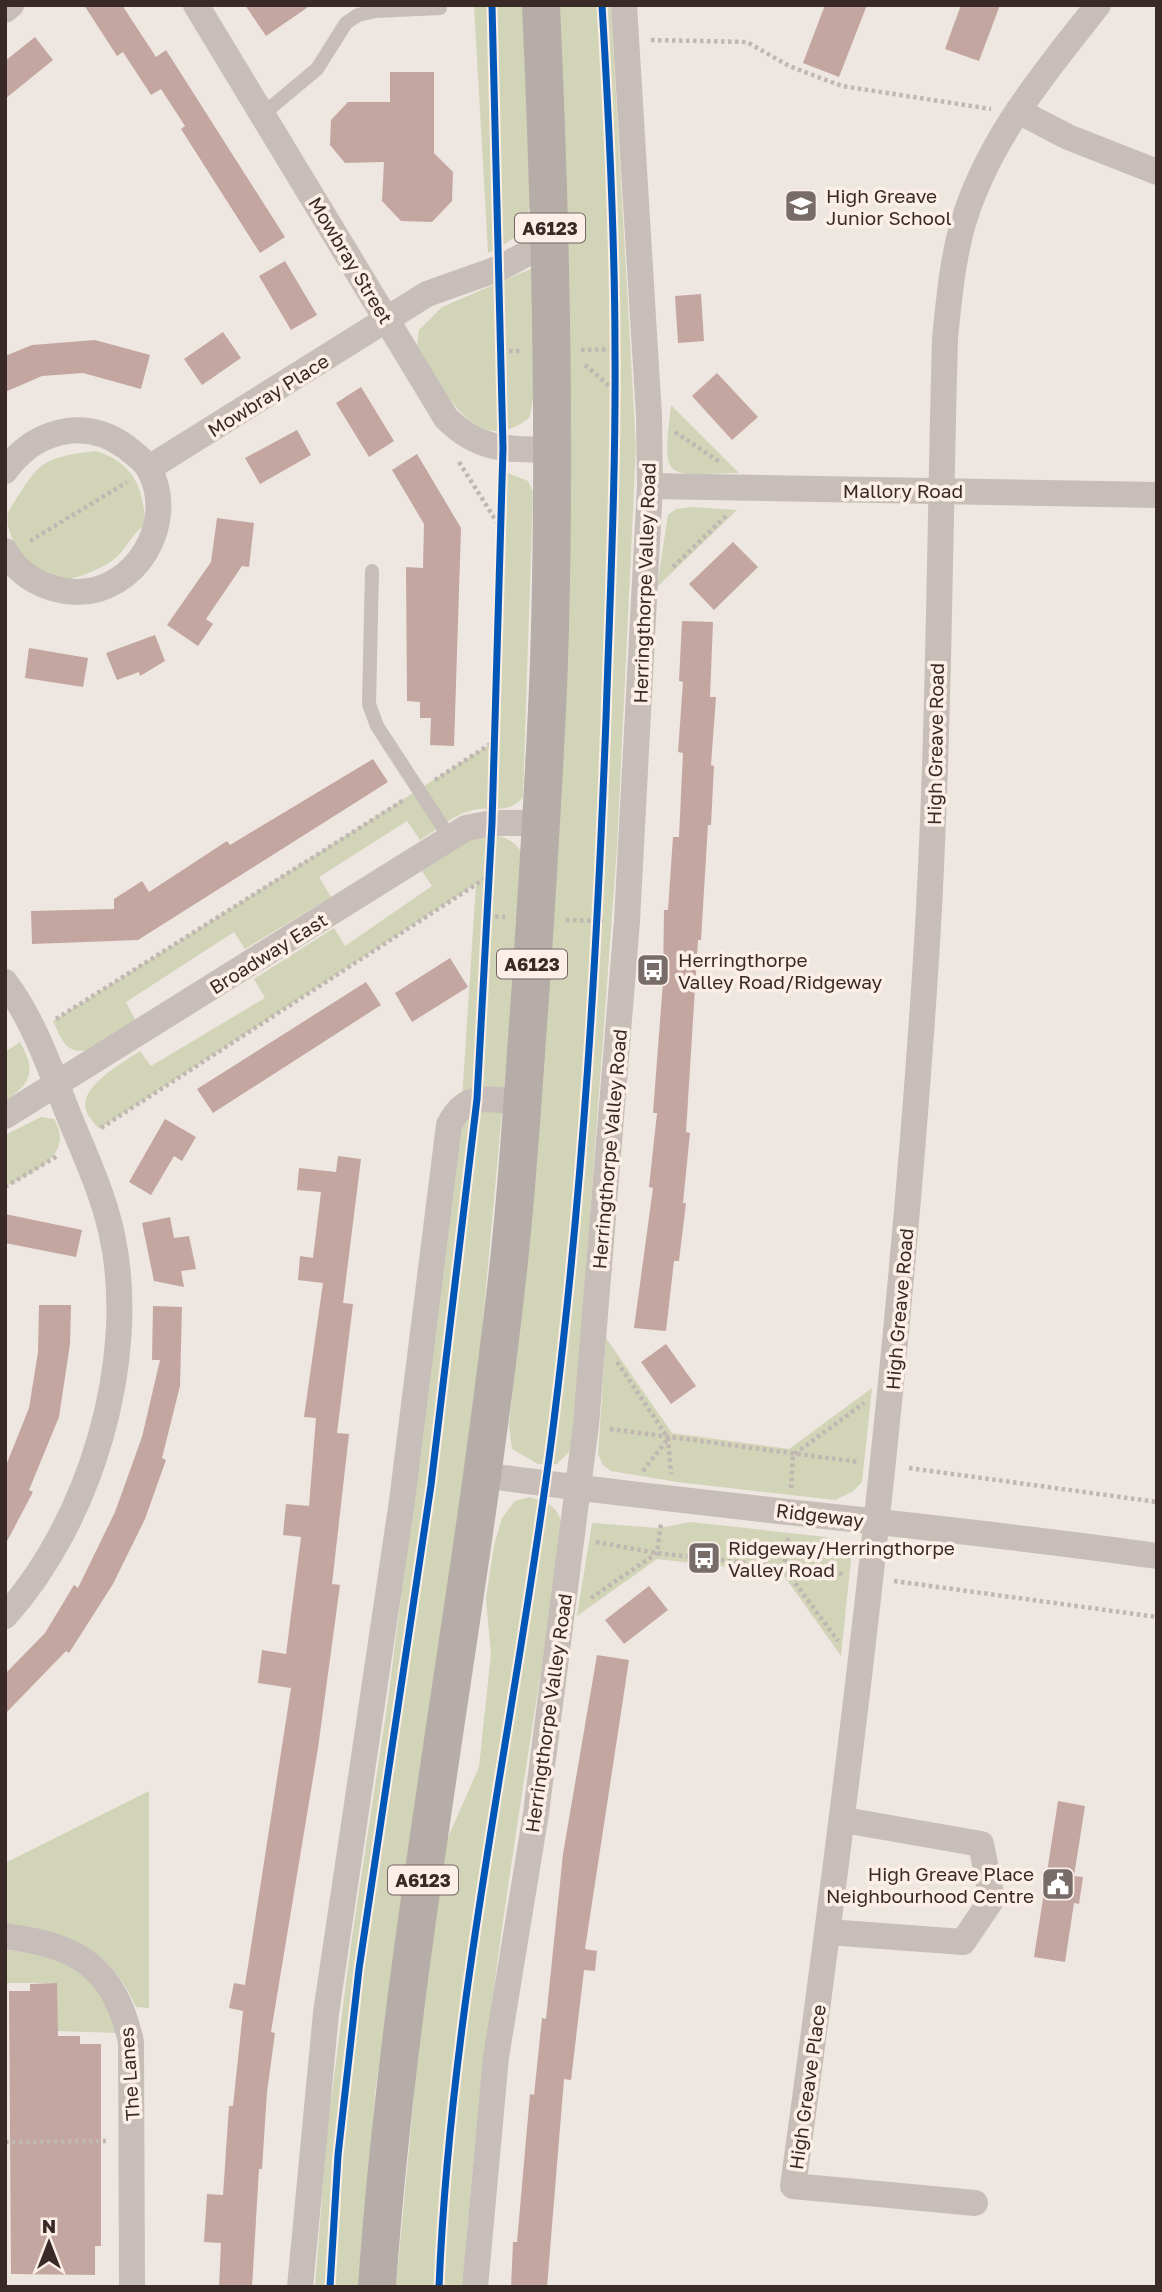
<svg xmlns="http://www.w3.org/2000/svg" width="1162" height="2292" viewBox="0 0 1162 2292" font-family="'Golos Text',sans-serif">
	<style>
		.green { fill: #d2d4b8 }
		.building { fill: #c4a6a0 }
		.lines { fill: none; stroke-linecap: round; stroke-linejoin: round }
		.path { stroke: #c0b6b2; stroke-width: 4.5; stroke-dasharray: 3.5 3.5; stroke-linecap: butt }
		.service { stroke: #c8beb9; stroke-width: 14 }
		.minor { stroke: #c8beb9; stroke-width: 26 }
		.primary { stroke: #b6aca8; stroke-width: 38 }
		.cycleway-casing { stroke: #fbefe7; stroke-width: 11 }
		.cycleway { stroke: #0057b8; stroke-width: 7 }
		.labels { text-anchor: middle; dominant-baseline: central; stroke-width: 7; stroke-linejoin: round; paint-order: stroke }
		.shield { fill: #fbefe7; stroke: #736561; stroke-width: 2 }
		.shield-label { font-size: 18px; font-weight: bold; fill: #392a27 }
		.poi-label { font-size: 19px; fill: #392a27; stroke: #fbefe7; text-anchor: start }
		.street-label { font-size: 19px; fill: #392a27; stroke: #fbefe7 }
	</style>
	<rect width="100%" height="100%" fill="#eee6e0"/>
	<g class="green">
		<path d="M474 5H523L531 198C526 233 518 237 488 253Z"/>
		<polygon points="558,5 611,5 636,447 617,848 574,1433 569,1452 557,1464 538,1464 512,1449 509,1426 515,1365"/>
		<path d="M533 268 535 385 530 417C475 463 441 385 417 345L419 330 442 307Z"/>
		<path d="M671 405 739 473C664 474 662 484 671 405Z"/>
		<path d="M96 451C133 463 144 487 145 525 131 534 127 549 113 560 105 567 74 580 64 580 52 581 34 568 27 560 15 546 5 531 8 512 39 464 37 458 96 451Z"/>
		<path d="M502 471 528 481 533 492 523 797C508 815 494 806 473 810 455 814 436 830 420 840L407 821 319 877 331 897 245 949 234 932 126 1002 137 1023C119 1033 86 1062 67 1046 61 1040 57 1029 53 1021L495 741Z"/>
		<polygon points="692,507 737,510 657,587 668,515 676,509"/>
		<path d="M490 834C509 838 518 842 525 860L479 1364 375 2094 361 2287H315L327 2132 351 1944 388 1700 460 1130 476 884 99 1129C95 1124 88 1117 86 1110 78 1087 124 1062 140 1051L151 1066 265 998 254 979 334 928 345 946 432 886 419 867 469 835Z"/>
		<path d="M20 1042C36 1071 32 1083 5 1101V1052Z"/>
		<path d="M41 1117 54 1119C76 1156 32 1172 5 1187V1135Z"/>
		<polygon points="606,1338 672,1433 789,1449 872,1388 862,1482 852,1492 835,1500 677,1482 611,1471 603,1465 598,1454"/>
		<path d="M530 1497C551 1504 559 1507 563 1529 525 1781 480 2032 463 2287H396L420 2031 446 1842 479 1767 491 1654 486 1598 494 1545 502 1518 515 1501Z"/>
		<polygon points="691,1522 826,1537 843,1544 851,1559 841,1656 782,1573 657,1559 577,1616 592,1523 659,1528"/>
		<path d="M149 1791V2008L136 2007C111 1948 66 1931 5 1926V1863Z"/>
		<path d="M5 1950C42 1952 88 1966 106 2001 111 2010 113 2023 117 2033L57 2031 56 1983H5Z"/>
	</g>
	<g class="building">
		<polygon points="84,5 122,5 156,57 166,50 285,237 260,253 181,129 185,126 161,89 151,95 123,52 117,56"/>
		<polygon points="245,5 311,5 266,36"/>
		<polygon points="825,5 867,5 839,77 803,63"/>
		<polygon points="961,5 1000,5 979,61 945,49"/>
		<polygon points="35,37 53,60 5,99 5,61"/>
		<polygon points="390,72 434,72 434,153 453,172 452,201 432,222 401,221 382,201 384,162 345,163 330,145 331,120 348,102 390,102"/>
		<polygon points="285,261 317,315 291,330 259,276"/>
		<polygon points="701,294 704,341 678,343 675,296"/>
		<polygon points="223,332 241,358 202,385 184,359"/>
		<polygon points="95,340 150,355 141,389 83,373 42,376 5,392 5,356 32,345"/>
		<polygon points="717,373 758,417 732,440 692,396"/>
		<polygon points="361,387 394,441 369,457 336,403"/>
		<polygon points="297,430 311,455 260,484 245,458"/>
		<polygon points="417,454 461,528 454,746 430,745 431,718 420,718 420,702 407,701 406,567 423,568 424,524 392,470"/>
		<polygon points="217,518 254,523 249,567 242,566 206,619 213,624 198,646 167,625 211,562"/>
		<polygon points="733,542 758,567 714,610 689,584"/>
		<polygon points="682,621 713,622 710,697 716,697 711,765 714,766 711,825 708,825 701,940 698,940 686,1132 690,1133 683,1203 686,1203 679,1261 674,1261 666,1331 634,1328 653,1188 649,1187 657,1113 653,1113 663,982 664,910 668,910 673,837 679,837 683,753 678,752 683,682 679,681"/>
		<polygon points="155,635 165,661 140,676 139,672 117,680 106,653"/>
		<polygon points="29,648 88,658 83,687 25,678"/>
		<polygon points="373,759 388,782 138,940 32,944 31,911 114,909 114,899 142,881 149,892 227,841 230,845"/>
		<polygon points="450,958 468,987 412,1022 395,993"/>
		<polygon points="366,982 381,1005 213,1113 197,1089"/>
		<polygon points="165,1119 196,1137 182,1161 174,1156 151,1195 129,1182"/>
		<polygon points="338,1156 361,1159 343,1303 353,1304 337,1433 349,1434 332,1584 340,1585 318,1748 271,2032 275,2033 267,2092 262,2169 259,2169 252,2287 219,2287 221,2243 204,2242 207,2194 223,2195 229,2106 233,2106 243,2011 229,2008 234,1983 245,1985 291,1688 258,1683 262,1650 286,1654 301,1537 283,1535 286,1504 309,1506 316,1418 304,1417 323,1283 298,1280 300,1256 313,1258 321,1192 297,1190 299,1168 336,1172"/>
		<polygon points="5,1214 82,1230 76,1257 5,1243"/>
		<polygon points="170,1217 174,1238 189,1236 196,1269 181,1271 184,1287 154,1281 142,1223"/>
		<polygon points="39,1305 71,1305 70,1344 59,1417 29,1490 33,1492 5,1545 5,1468 29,1408 38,1352"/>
		<polygon points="153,1306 182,1307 180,1386 162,1458 166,1460 145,1519 113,1584 69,1653 66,1651 5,1714 5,1674 45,1633 74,1585 78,1588 115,1512 142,1437 160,1360 152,1360"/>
		<polygon points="666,1344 696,1386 671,1404 641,1362"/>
		<polygon points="649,1586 668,1610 624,1644 605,1620"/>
		<polygon points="597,1655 629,1660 585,1949 597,1951 595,1971 584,1970 571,2080 564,2079 547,2287 511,2287 513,2242 517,2242 530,2094 534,2095 542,2018 546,2019 563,1854"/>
		<polygon points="1058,1801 1085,1806 1074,1876 1083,1877 1079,1904 1074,1903 1065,1962 1034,1957"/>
		<polygon points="57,1983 58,2036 80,2036 80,2044 101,2044 101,2246 95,2246 95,2275 11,2274 9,1991 30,1991 30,1984"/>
	</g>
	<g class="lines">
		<g class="path">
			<polyline points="651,40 747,42 789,66 842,86 991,109"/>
			<polyline points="581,350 615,349"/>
			<polyline points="502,351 520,351"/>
			<polyline points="585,365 621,396"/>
			<polyline points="675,432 720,462"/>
			<polyline points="459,462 500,527"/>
			<polyline points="30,541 127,482"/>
			<polyline points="673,567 727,515"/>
			<polyline points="435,780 495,741"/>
			<polyline points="488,916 505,917"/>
			<polyline points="566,920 603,921"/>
			<polyline points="56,1019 404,800"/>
			<polyline points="101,1128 489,876"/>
			<polyline points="5,1187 59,1155"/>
			<polyline points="617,1362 668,1438 671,1474"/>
			<polyline points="610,1429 858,1462"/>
			<polyline points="909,1468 1157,1502"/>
			<polyline points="643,1471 668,1439"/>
			<polyline points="791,1488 793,1455 864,1403"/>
			<polyline points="788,1538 784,1568 838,1641"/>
			<polyline points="596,1542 657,1553 844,1574"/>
			<polyline points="894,1581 1157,1617"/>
			<polyline points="591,1598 657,1553 661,1523"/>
			<polyline points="5,2142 106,2141"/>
		</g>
		<g class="service">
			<polyline points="263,114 317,69 346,23 358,15 375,11 440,8"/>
			<polyline points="372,571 369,704 377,726 450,838"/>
		</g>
		<g class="minor">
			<path d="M196 5 446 418C479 451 506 449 550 450"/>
			<polyline points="5,10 11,5"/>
			<polyline points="1018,111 1068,137 1157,172"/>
			<polyline points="149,468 427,294 500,268 550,241"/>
			<path d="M5 471C34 431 83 416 126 447 133 453 144 460 149 469 178 522 136 593 76 592 48 591 19 577 5 551"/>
			<polyline points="650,486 1157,495"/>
			<path d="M5 982C33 1019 50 1068 67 1111 83 1151 103 1192 112 1235 139 1360 90 1522 5 1616"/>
			<polyline points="5,1116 466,828 492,823 541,823"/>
			<path d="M483 1475C707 1507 933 1524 1157 1556"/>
			<polyline points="828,1932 963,1942 992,1899 981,1844 844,1820"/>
			<path d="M5 1936C79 1946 114 1967 131 2042L132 2287"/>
			<path d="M975 2203 793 2186C848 1789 897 1391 924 990 939 773 939 555 945 338 949 301 952 263 962 227 986 142 1044 73 1098 5"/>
			<path d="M300 2287 326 2013 402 1501 449 1125C466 1090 489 1100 523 1102"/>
			<polyline points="475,2287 496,2057 536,1813 586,1425 627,921 650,486 649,416 624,5"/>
		</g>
		<path class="primary" d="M377 2287C400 1957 466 1633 504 1305 517 1198 523 1091 531 983 538 876 545 769 549 662 556 443 551 224 541 5"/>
		<defs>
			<g id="cycleway">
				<polyline points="330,2287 338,2155 359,1969 431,1485 477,1099 492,823 503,448 492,5"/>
				<path d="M439 2287C451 1995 518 1709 554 1420 583 1187 597 953 606 719 610 596 616 473 615 351 615 236 609 120 602 5"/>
			</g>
		</defs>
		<use href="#cycleway" class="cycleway-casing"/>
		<use href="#cycleway" class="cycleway"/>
	</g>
	<defs>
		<symbol id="school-square" viewBox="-11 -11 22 22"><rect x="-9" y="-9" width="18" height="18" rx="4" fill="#786c68" stroke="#fbefe7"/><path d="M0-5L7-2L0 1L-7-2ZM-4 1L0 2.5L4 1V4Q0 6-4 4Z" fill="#fff"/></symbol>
		<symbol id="bus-square" viewBox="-11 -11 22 22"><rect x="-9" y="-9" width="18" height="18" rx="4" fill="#786c68" stroke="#fbefe7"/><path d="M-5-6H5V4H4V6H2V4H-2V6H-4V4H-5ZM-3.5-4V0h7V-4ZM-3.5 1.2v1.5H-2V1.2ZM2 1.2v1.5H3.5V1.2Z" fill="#fff"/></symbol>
		<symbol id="civic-square" viewBox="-11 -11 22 22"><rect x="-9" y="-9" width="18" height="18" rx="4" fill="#786c68" stroke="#fbefe7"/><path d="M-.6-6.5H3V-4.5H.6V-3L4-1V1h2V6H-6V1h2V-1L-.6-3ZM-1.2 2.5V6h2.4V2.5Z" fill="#fff"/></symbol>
	</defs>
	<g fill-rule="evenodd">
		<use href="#school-square" x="782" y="187" width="38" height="38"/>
		<use href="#bus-square" x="634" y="951" width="38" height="38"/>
		<use href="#bus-square" x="685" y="1539" width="38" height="38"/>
		<use href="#civic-square" x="1039" y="1865" width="38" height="38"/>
	</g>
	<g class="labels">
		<g class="shield">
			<rect x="515" y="213.5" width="70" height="29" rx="5"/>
			<rect x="497" y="949.5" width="70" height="29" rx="5"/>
			<rect x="388" y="1865.5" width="70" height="29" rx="5"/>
		</g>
		<g class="shield-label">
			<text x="550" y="228">A6123</text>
			<text x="532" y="964">A6123</text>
			<text x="423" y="1880">A6123</text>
		</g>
		<g class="poi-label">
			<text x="826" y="195">High Greave<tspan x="826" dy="22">Junior School</tspan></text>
			<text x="678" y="959">Herringthorpe<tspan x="678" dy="22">Valley Road/Ridgeway</tspan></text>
			<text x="728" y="1547">Ridgeway/Herringthorpe<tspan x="728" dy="22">Valley Road</tspan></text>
			<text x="1034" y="1873" text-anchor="end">High Greave Place<tspan x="1034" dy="22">Neighbourhood Centre</tspan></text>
		</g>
		<g class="street-label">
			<text transform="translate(351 260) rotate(59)">Mowbray Street</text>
			<text transform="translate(268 395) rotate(-32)">Mowbray Place</text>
			<text x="903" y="490">Mallory Road</text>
			<text transform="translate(644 583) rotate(-88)">Herringthorpe Valley Road</text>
			<text transform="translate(935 744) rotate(-89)">High Greave Road</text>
			<text transform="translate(268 953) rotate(-32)">Broadway East</text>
			<text transform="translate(609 1149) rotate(-85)">Herringthorpe Valley Road</text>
			<text transform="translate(899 1309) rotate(-85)">High Greave Road</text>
			<text transform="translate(820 1515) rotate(7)">Ridgeway</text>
			<text transform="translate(548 1713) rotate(-82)">Herringthorpe Valley Road</text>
			<text transform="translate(129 2074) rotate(-94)">The Lanes</text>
			<text transform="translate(807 2087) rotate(-82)">High Greave Place</text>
		</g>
	</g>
	<rect width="1162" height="2292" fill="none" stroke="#392a27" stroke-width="14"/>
	<g transform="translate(49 2243)" stroke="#fbefe7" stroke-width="5" paint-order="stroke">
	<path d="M0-5L12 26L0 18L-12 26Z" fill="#392a27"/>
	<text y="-10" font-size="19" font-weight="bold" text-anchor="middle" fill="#392a27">N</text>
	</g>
</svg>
